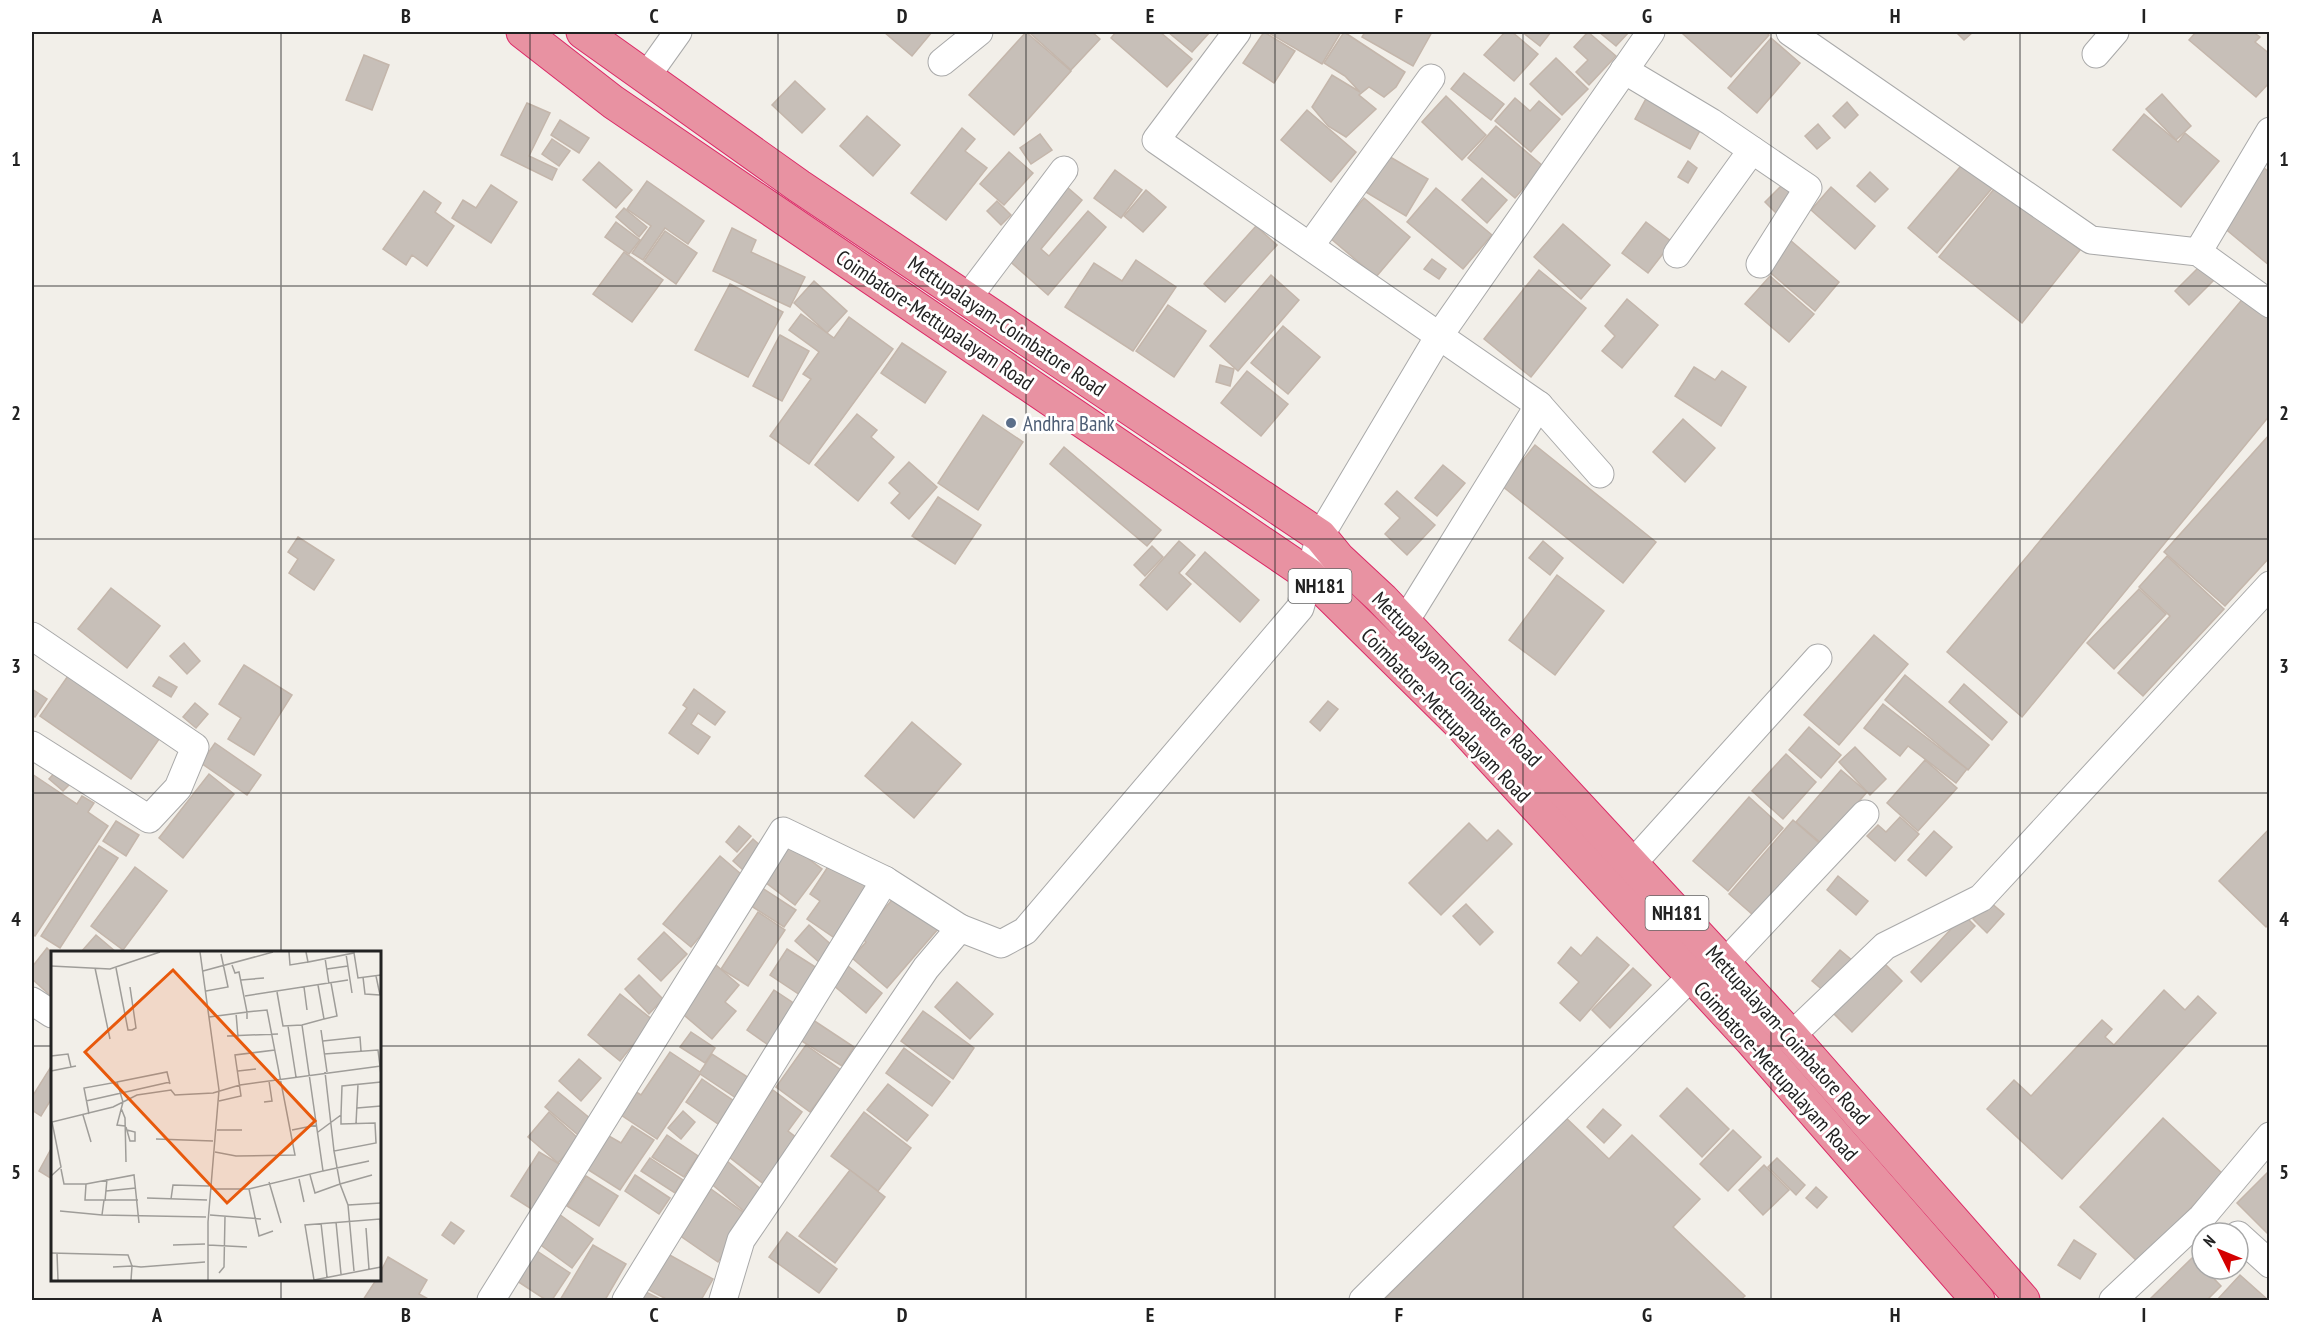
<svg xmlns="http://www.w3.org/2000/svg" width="2301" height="1332" viewBox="0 0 2301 1332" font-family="'PT Sans Narrow',sans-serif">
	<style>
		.building { fill: #c7bfb8; stroke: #c4b6ab; stroke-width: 1.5 }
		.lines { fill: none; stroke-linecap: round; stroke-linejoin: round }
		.street-casing { stroke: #a9a9a9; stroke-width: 29 }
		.highway-casing { stroke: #dc2a67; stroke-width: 35 }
		.street { stroke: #fff; stroke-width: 27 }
		.highway { stroke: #e892a2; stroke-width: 33 }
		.grid { fill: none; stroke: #222; stroke-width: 1.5; stroke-opacity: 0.55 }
		.service-dot { fill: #5c6f8a; stroke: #fff; stroke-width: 2 }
		.labels { text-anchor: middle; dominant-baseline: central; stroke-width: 6; stroke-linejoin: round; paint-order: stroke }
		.shield { fill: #fff; stroke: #646464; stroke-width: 1.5 }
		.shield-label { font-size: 20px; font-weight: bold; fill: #222 }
		.street-label { font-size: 21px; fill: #222; stroke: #fff }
		.service-label { font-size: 21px; fill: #4e5e75; stroke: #fff; text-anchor: start }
		.inset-road { fill: none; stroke: #9f9d99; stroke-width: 1.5 }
		.view { fill: #e8590c; fill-opacity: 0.15; stroke: #e8590c; stroke-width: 3 }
		.inset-edge { fill: none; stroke: #222; stroke-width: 3 }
		.neatline { fill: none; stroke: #222; stroke-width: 2 }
		.grid-label { font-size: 20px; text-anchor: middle; font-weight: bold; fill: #222 }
	</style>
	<rect width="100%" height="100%" fill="#f2efe9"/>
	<g class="building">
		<polygon points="884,32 932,32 912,56"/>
		<polygon points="1026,32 1071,71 1014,135 969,95"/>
		<polygon points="1033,32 1092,32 1100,39 1071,70 1031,34"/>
		<polygon points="1116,32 1160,32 1192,59 1167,87 1111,38"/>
		<polygon points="1168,32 1210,32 1192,52"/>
		<polygon points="1264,32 1295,51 1274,83 1243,63"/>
		<polygon points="1267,32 1341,32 1322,64"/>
		<polygon points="1344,32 1405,72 1396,87 1384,97 1369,87 1359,95 1376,109 1346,137 1328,126 1312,107 1332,75 1360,92 1345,76 1324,63"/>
		<polygon points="1365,32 1432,32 1413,66 1362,37"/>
		<polygon points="1505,32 1512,32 1538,54 1514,81 1484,55"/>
		<polygon points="1522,32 1551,32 1540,46"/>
		<polygon points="1588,32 1616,56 1589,85 1576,72 1588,60 1574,47"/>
		<polygon points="1599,32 1629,32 1616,46"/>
		<polygon points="1685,32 1766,32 1769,35 1731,77 1683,34"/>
		<polygon points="1956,32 1973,32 1964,40"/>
		<polygon points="2196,32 2253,32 2260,37 2255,42 2270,54 2270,82 2256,97 2189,40"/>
		<polygon points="1771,38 1800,63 1757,113 1728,88"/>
		<polygon points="364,55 389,65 372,110 346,100"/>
		<polygon points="1556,58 1588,89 1562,115 1530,84"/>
		<polygon points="1464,73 1504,104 1491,120 1451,89"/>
		<polygon points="795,81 825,109 802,133 772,105"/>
		<polygon points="2162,94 2191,126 2176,140 2146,109"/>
		<polygon points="1648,95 1703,125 1690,149 1635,119"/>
		<polygon points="1446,96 1486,135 1462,160 1422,122"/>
		<polygon points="1515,98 1530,111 1539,101 1560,119 1531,152 1495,121"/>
		<polygon points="1847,102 1858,115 1845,128 1833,116"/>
		<polygon points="527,103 550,113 529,156 557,169 552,180 501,155"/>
		<polygon points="1307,110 1356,152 1331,182 1281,140"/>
		<polygon points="2144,114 2178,142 2185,133 2219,161 2181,207 2113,150"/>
		<polygon points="867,116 900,145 873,176 840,146"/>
		<polygon points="560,120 589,138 579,153 551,135"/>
		<polygon points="1818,124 1830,138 1817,149 1805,136"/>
		<polygon points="1496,126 1543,166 1515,198 1468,158"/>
		<polygon points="962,128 975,139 965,151 987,168 946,220 911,193"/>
		<polygon points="1040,134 1052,150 1031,164 1020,148"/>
		<polygon points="552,139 570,151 559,166 542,154"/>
		<polygon points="1009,152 1033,173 1004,205 980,184"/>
		<polygon points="1385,154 1428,179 1406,216 1364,191"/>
		<polygon points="1688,161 1697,168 1688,183 1678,177"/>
		<polygon points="1965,161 1994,186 1937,253 1908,228"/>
		<polygon points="599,162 632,190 616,208 583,180"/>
		<polygon points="2263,167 2270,173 2270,266 2217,222"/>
		<polygon points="1115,170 1142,190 1121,218 1094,198"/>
		<polygon points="1870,172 1888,189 1875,202 1857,186"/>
		<polygon points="1482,178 1507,200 1487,223 1462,200"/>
		<polygon points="647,181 704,221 688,244 665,228 643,260 632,253 651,226 627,209"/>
		<polygon points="1785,182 1796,194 1776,213 1765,202"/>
		<polygon points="491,185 517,202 491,243 452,218 463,200 476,208"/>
		<polygon points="1067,187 1082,200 1041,249 1049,256 1088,211 1106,227 1048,295 1006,258"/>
		<polygon points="1831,187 1875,226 1855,249 1811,210"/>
		<polygon points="1436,188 1492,235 1463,269 1407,222"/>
		<polygon points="1994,189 2002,195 2004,193 2033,213 2080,250 2022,323 1939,257"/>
		<polygon points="1146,190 1166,207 1143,232 1124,216"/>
		<polygon points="424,191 441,203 435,212 454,226 427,266 412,255 406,265 383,249"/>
		<polygon points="1364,198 1410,237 1376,277 1330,238"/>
		<polygon points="997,201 1011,215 1001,225 987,211"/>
		<polygon points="624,208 647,227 639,237 616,217"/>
		<polygon points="616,222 640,240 629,254 605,237"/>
		<polygon points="1646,222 1672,242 1648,273 1622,253"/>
		<polygon points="1563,224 1610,265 1581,299 1534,257"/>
		<polygon points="1256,226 1277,245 1225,302 1204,284"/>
		<polygon points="732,228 756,240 751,252 805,277 790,307 713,271"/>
		<polygon points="665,231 697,253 676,284 644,261"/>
		<polygon points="1790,240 1839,282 1815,311 1766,269"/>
		<polygon points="624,252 663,280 632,322 593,294"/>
		<polygon points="1432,259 1446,269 1439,279 1424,269"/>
		<polygon points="1136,260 1176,287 1133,351 1065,307 1094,263 1122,281"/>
		<polygon points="2203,263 2217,277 2189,305 2175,291"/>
		<polygon points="1539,270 1586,308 1531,377 1484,339"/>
		<polygon points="1271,275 1299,300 1238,371 1210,346"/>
		<polygon points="1770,276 1814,314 1789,342 1745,304"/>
		<polygon points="814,281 847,311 827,333 794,303"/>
		<polygon points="730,284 783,312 748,377 695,350"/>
		<polygon points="2245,296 2270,317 2270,415 2022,717 1947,652"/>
		<polygon points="1627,299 1658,325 1622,368 1602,351 1615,336 1605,326"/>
		<polygon points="1168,305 1206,331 1174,377 1136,351"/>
		<polygon points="801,314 834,338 849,317 893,349 809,464 770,436 811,379 803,374 819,352 789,330"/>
		<polygon points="1283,326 1320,357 1288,394 1251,363"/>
		<polygon points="780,335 809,351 782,401 753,386"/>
		<polygon points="902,343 946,372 925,403 881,373"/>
		<polygon points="1220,365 1234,369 1230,386 1216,382"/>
		<polygon points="1694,367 1715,380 1722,371 1746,387 1721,426 1675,396"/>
		<polygon points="1247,371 1288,404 1261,436 1221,403"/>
		<polygon points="857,414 877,430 871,437 894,457 858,501 815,465"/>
		<polygon points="983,415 1023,442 978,510 938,483"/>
		<polygon points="1683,419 1715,448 1685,482 1653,452"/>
		<polygon points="2270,434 2270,557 2225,606 2164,552"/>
		<polygon points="1535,445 1656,542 1623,583 1502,486"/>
		<polygon points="1064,447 1161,530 1147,546 1050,464"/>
		<polygon points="909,462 937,487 909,519 891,503 900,493 889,483"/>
		<polygon points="1443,465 1465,483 1437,516 1415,498"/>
		<polygon points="1397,491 1435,525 1407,555 1385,534 1400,518 1385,504"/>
		<polygon points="938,497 981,525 955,564 912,536"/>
		<polygon points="298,537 334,560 314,590 289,573 298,559 288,552"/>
		<polygon points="1179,541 1195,555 1179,573 1191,584 1167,610 1140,585"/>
		<polygon points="1543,541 1563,558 1550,575 1529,558"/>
		<polygon points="1152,546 1163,557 1145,576 1134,565"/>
		<polygon points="1205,552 1259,600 1240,622 1186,574"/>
		<polygon points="2167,556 2224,609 2143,696 2118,673 2170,616 2139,587"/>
		<polygon points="1557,575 1604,611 1555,675 1509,640"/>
		<polygon points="111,588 160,626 127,668 78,629"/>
		<polygon points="2139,589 2166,614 2114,669 2087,643"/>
		<polygon points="1874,635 1908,664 1839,745 1804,715"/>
		<polygon points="184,643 200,661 187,674 170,656"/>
		<polygon points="244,665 292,695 254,755 228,739 241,718 219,704"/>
		<polygon points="70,673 162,735 131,779 40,716"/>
		<polygon points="1905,675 1989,745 1968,770 1885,700"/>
		<polygon points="159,677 177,687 171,697 153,686"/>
		<polygon points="1964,684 2007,722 1992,740 1949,702"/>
		<polygon points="32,689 47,699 35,717 32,715"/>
		<polygon points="694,689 725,712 715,725 698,713 691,724 710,737 698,754 669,733 687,708 683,705"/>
		<polygon points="1328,701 1338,709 1320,731 1310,722"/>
		<polygon points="195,703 208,714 196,728 183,717"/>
		<polygon points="1883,704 1967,769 1956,783 1908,746 1900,756 1864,728"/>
		<polygon points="912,722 961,764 914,818 865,776"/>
		<polygon points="1809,727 1841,755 1821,778 1789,750"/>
		<polygon points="215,743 261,775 247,795 201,763"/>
		<polygon points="1855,747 1886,779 1870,795 1839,762"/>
		<polygon points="1786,754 1816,782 1783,819 1752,791"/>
		<polygon points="1925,760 1957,788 1918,831 1887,803"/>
		<polygon points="57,770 71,783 63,791 49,779"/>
		<polygon points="1841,770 1867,792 1822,844 1796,822"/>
		<polygon points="32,774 77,804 82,796 94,803 88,812 108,826 35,936 32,934"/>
		<polygon points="209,774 234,794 183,858 159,838"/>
		<polygon points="1749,797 1783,828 1728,891 1693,861"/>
		<polygon points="1900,817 1919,834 1895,861 1867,836 1878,825 1886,832"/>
		<polygon points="1793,820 1825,848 1761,922 1729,894"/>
		<polygon points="116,821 139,835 126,856 103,841"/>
		<polygon points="1469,823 1487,841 1498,830 1512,844 1441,915 1409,883"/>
		<polygon points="739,826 751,836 737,852 726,842"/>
		<polygon points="2270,828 2270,923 2266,927 2219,881"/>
		<polygon points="1934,831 1952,847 1926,876 1908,860"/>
		<polygon points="753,839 763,848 743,870 733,861"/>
		<polygon points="789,844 822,869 795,905 761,879"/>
		<polygon points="99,846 118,858 60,948 41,936"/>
		<polygon points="720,856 748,880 691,947 663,924"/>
		<polygon points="833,859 872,885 836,939 807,919 820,901 810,894"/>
		<polygon points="135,867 167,891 123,950 91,926"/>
		<polygon points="1838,876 1868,901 1856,915 1827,890"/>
		<polygon points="759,886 796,910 784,927 748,904"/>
		<polygon points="897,894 938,929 887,988 852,958 866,942 860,937"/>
		<polygon points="1989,901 2004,914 1987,933 1973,919"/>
		<polygon points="1466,904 1493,932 1480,945 1453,916"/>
		<polygon points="758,912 785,930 748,986 721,969"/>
		<polygon points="1964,915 1975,926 1921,982 1911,972"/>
		<polygon points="809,925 834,947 820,963 795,941"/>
		<polygon points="664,932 687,954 661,981 638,959"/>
		<polygon points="96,935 116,952 81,952"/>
		<polygon points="1597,937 1629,965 1580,1021 1560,1003 1579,982 1558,963 1571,947 1581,956"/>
		<polygon points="47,948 52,953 52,997 32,979 32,967"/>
		<polygon points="787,949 817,968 800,995 770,975"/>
		<polygon points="1840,950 1853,961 1825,992 1812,981"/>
		<polygon points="1882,961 1902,981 1852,1032 1832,1012"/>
		<polygon points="716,965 739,985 725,1002 736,1011 712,1039 678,1010"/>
		<polygon points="848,966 882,993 866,1013 833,985"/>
		<polygon points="1633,968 1651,985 1610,1028 1592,1010"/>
		<polygon points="639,975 663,999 649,1014 625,989"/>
		<polygon points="957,982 993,1014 970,1039 935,1007"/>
		<polygon points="774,990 798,1006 771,1047 747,1030"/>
		<polygon points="2164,990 2185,1010 2198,996 2216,1013 2062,1179 1987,1109 2014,1080 2031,1096 2102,1020 2112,1029 2105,1037 2114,1045"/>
		<polygon points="620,994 653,1020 620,1061 588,1035"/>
		<polygon points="923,1011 974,1048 953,1079 901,1041"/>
		<polygon points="813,1020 854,1047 842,1066 800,1040"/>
		<polygon points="691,1032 715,1048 705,1063 680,1047"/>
		<polygon points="806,1045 841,1070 810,1112 776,1087"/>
		<polygon points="904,1048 950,1082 932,1106 886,1073"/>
		<polygon points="670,1052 700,1072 712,1054 749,1078 736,1098 700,1074 657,1139 612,1109 627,1086 641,1095"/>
		<polygon points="579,1059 601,1078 581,1101 559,1081"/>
		<polygon points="52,1065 52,1098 41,1116 32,1110 32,1097"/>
		<polygon points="702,1079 734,1101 718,1124 686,1102"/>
		<polygon points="888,1084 928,1115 907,1141 867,1110"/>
		<polygon points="1687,1088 1729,1129 1702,1157 1660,1116"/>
		<polygon points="773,1090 802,1112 788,1131 805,1144 770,1189 724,1153"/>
		<polygon points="558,1092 591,1119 578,1135 545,1107"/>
		<polygon points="1603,1109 1621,1125 1604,1143 1587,1127"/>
		<polygon points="683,1111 695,1122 681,1139 668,1128"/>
		<polygon points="549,1112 579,1139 558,1163 528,1137"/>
		<polygon points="864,1112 911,1148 878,1191 831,1156"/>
		<polygon points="1562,1114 1609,1159 1632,1135 1700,1199 1673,1227 1745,1296 1740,1300 1384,1300"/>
		<polygon points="2163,1118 2223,1174 2139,1263 2080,1207"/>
		<polygon points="632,1126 654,1140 620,1190 587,1169 609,1136 621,1143"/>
		<polygon points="1733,1130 1761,1157 1728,1191 1700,1164"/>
		<polygon points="667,1135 698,1156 684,1177 652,1157"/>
		<polygon points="52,1147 52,1179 39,1171"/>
		<polygon points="539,1152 561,1165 533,1210 511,1196"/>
		<polygon points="650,1158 683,1180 675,1193 641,1171"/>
		<polygon points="1777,1158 1805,1185 1796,1195 1768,1167"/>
		<polygon points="727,1161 763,1191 745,1212 709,1182"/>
		<polygon points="1764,1165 1789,1190 1763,1215 1739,1190"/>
		<polygon points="850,1170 885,1197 835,1263 799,1236"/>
		<polygon points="2270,1170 2270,1236 2237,1203"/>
		<polygon points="635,1175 670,1198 659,1214 625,1191"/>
		<polygon points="586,1176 618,1196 599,1226 567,1206"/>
		<polygon points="1816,1187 1827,1197 1817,1208 1806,1198"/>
		<polygon points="711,1189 750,1217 718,1262 679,1235"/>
		<polygon points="559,1214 593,1239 572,1268 538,1243"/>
		<polygon points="451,1222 464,1231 454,1244 442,1235"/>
		<polygon points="787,1232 837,1269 819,1293 769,1257"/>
		<polygon points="2074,1240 2096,1254 2080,1279 2058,1265"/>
		<polygon points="593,1245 626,1264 605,1300 560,1300"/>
		<polygon points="534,1249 570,1273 552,1300 546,1300 514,1279"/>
		<polygon points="666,1253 713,1279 701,1300 668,1300 647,1289"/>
		<polygon points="388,1257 427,1280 419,1294 430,1300 363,1300 376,1280 380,1280 380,1273"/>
		<polygon points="2193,1257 2221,1286 2207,1300 2149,1300"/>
		<polygon points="2240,1275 2268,1300 2217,1300"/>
		<polygon points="640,1289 662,1300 634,1300"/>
	</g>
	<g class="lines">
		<defs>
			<g id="street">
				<polyline points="1237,32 1156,140 1539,405 1404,623"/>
				<polyline points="1790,32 2091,240 2198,252 2270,304"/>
				<polyline points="2096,54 2115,32"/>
				<polyline points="942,62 979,32"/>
				<polyline points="1624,70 1711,122 1808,188 1760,264"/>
				<polyline points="646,77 678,32"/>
				<polyline points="1310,246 1431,78"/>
				<polyline points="2198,252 2270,131"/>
				<polyline points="1677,254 1752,150"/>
				<polyline points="966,300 1064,170"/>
				<polyline points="1539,405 1600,474"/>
				<polyline points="32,636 195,747 178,788 149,819 32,745"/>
				<polyline points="1632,864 1818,658"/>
				<polyline points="1724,964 1865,814"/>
				<polyline points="32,1001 52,1014"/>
				<polyline points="1791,1036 1885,946 1981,898 2270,585"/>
				<polyline points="2238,1235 2270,1264"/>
				<polyline points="491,1300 783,831 885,880 960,928"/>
				<polyline points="626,1300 885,880"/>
				<polyline points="723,1300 741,1240 926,968 960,928 1001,944 1025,931 1300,608 1320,536 1439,336 1651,32"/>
				<polyline points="1363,1300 1692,976"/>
				<polyline points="2113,1300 2202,1217 2270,1136"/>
			</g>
			<g id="highway">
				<polyline points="523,32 613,102 1309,575 1460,724 1751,1040 1978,1300"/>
				<polyline points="583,32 799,186 1320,536 1338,558 1382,599 1541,766 1791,1036 2023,1300"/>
			</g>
		</defs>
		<use href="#street" class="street-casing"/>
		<use href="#highway" class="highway-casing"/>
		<use href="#street" class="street"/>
		<use href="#highway" class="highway"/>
	</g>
	<path class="grid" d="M281 32V952M530 32V1300M778 32V1300M1026 32V1300M1275 32V1300M1523 32V1300M1771 32V1300M2020 32V1300M32 286H2270M32 539H2270M32 793H2270M32 1046H52M380 1046H2270M281 1280V1300"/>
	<circle class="service-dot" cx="1011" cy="423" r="6"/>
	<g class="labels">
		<g class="shield">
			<rect x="1288.5" y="569" width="63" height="34" rx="4.5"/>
			<rect x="1645.5" y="896" width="63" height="34" rx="4.5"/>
		</g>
		<g class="shield-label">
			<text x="1320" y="586">NH181</text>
			<text x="1677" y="913">NH181</text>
		</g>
		<g class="street-label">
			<text transform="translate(935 320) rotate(34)">Coimbatore-Mettupalayam Road</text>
			<text transform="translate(1007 326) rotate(34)">Mettupalayam-Coimbatore Road</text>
			<text transform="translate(1457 679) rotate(46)">Mettupalayam-Coimbatore Road</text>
			<text transform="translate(1446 715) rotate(46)">Coimbatore-Mettupalayam Road</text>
			<text transform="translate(1788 1035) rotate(48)">Mettupalayam-Coimbatore Road</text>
			<text transform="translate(1776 1071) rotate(48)">Coimbatore-Mettupalayam Road</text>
		</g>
		<g class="service-label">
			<text x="1023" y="423">Andhra Bank</text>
		</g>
	</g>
	<g transform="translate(51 951)">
		<rect width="330" height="330" fill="#f2efe9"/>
		<path class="inset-road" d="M149 1 168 139 157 271V329M238 1 239 14 257 11M255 1 257 11 303 2 307 27 330 24M295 3 301 42M274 7 278 33M0 15 59 18 109 1M44 17 59 88M65 17 77 79H81L85 77 79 36M276 18 297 15M152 20 222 1M325 25 329 44M312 26 314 43 329 44M190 29 213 27M253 36 256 59M155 40 177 36 170 3M226 41 232 75 251 74 273 68 267 34M194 45 297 29M185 62 187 86M158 66 196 61 188 21 184 22 181 14M273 68 286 65 280 32M237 75 245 126M270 79 276 121M176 85 227 83M272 90 309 86 310 100M273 103 327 99 330 124M0 105 17 103 20 116M0 120 25 115M187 120 205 118M274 121 283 200M66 131 116 121 119 133M35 150 119 131M168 150 190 145 184 104 224 99M213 151 221 150 218 130M70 157 74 167 75 211M306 157 330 155M38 163 33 137 66 131 72 151 66 174 74 175M32 164 40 191M290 164 291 135 330 131M305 173 307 133M75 176 79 190H84V181L76 179M166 179H191M241 179 266 174M267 181 290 164V173L324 172 325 192 283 200 289 233 321 224M105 188 162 190M164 201 185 205 244 204 216 59 196 61V68M10 218 13 233H35L34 249H53L51 264 155 266M272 220 318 210M259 224 264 242 289 233 297 254 303 320M0 225 10 216 1 171 62 156 86 144 120 139 124 144 162 142 189 134 330 115M248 228 253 251M218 231 230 272M35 233 83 224 88 272M160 238H198L272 220 251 74M198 238 208 285 222 280M55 240 85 237M96 247 156 249M120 248 122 234 158 235M53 249H87M54 250 56 228M297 254 330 252M9 260 51 264M159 264 210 268M285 271 290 323M270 272 276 326M315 277 318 318M122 294 154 293M157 294 196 296M0 302 77 304 81 315 90 316 154 311M6 302 7 329M62 316 81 315 80 329M168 322 173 316 174 265M263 329 254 274 329 268 330 287M263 329 330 316"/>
		<path class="view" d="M122 19 264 170 176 252 34 101Z"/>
		<rect width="330" height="330" class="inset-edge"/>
	</g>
	<rect width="2301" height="1332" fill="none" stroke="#ffffff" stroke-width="66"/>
	<g transform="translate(2220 1251) rotate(313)"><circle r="28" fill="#ffffff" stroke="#a7a7a7" stroke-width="1.5"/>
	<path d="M0-4.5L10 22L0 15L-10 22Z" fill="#d40000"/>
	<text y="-9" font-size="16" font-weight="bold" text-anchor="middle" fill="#222222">N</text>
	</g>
	<rect x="33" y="33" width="2235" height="1266" class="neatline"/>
	<g class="grid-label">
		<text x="157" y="23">A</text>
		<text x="406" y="23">B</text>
		<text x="654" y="23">C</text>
		<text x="902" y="23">D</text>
		<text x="1150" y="23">E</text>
		<text x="1399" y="23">F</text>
		<text x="1647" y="23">G</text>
		<text x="1895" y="23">H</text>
		<text x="2144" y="23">I</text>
		<text x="16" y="166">1</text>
		<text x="2284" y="166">1</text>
		<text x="16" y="420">2</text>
		<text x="2284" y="420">2</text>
		<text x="16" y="673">3</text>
		<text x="2284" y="673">3</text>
		<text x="16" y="926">4</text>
		<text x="2284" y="926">4</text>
		<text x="16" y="1179">5</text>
		<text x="2284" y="1179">5</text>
		<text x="157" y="1322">A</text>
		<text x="406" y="1322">B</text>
		<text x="654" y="1322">C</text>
		<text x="902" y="1322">D</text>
		<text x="1150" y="1322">E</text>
		<text x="1399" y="1322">F</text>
		<text x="1647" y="1322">G</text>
		<text x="1895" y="1322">H</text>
		<text x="2144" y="1322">I</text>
	</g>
</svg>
